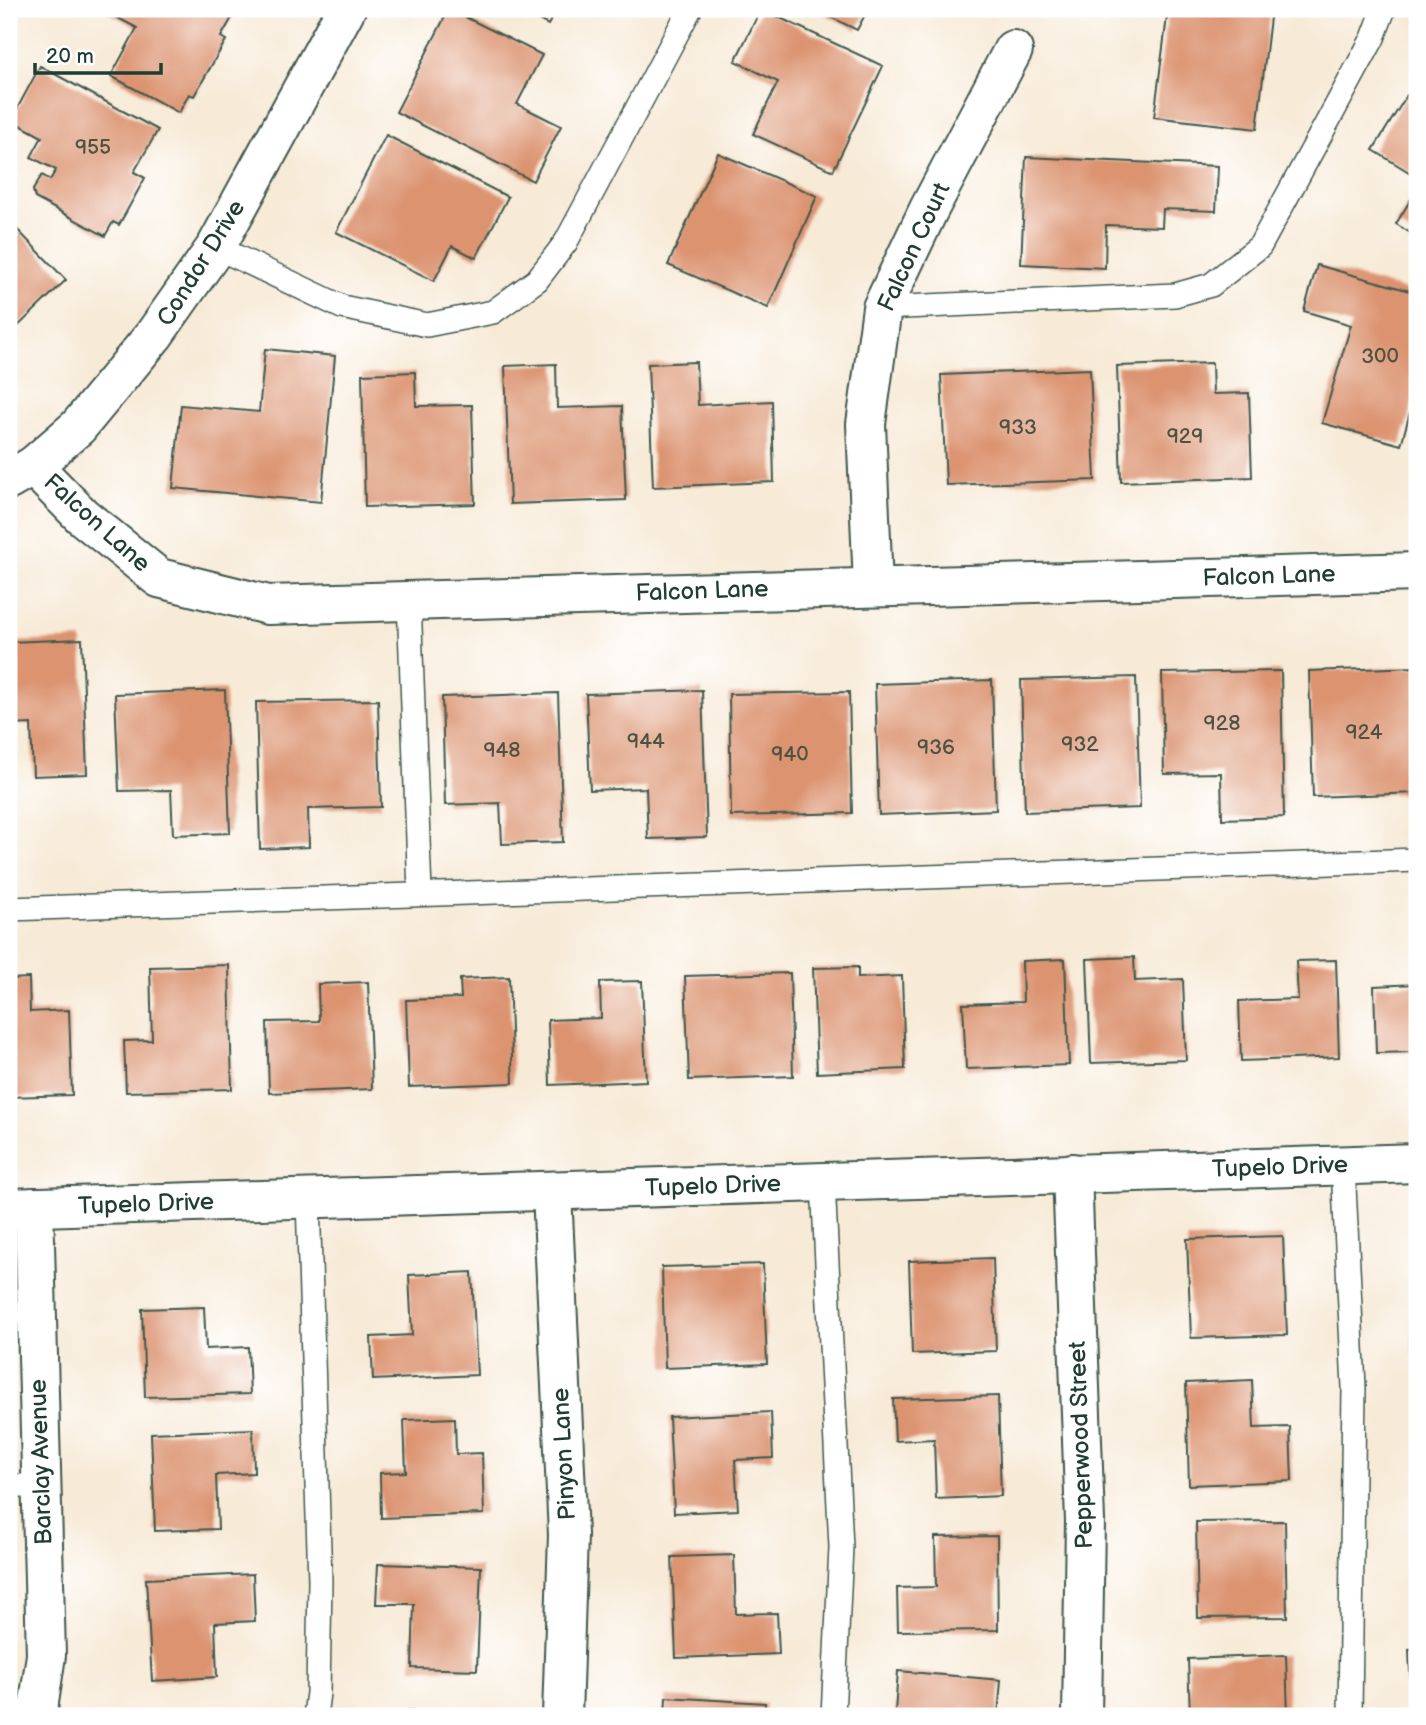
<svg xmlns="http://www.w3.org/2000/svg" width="1426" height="1725" viewBox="0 0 1426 1725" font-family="'Balsamiq Sans',sans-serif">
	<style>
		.building { fill: #db9370 }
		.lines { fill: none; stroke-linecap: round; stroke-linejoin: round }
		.service-casing { stroke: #3f574c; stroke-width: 26 }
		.minor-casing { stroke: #3f574c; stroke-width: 42 }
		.service { stroke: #fff; stroke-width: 23 }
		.minor { stroke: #fff; stroke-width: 38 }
		.labels { text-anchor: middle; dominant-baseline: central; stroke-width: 5; stroke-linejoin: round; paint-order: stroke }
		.number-label { font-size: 21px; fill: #4e5243 }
		.street-label { font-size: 24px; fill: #1f3d34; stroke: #fff }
	</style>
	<rect width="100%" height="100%" fill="#fff"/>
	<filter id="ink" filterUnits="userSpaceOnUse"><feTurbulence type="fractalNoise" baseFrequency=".0143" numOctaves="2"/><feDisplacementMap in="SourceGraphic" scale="14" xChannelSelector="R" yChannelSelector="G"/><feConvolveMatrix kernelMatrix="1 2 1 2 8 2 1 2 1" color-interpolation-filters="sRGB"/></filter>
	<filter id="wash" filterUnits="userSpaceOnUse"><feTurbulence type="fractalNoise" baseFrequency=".00686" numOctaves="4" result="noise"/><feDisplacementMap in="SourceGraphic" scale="28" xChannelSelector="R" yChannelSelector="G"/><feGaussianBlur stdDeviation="1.57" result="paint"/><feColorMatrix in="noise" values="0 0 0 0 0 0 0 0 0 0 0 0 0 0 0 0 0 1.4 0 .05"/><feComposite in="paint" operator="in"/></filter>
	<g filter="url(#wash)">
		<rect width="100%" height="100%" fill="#f7ead7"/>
		<g id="blocks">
			<g class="building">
				<polygon points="101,9 237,9 221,37 226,40 194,96 189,94 179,113 111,76 137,28"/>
				<polygon points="449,9 542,55 517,104 561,126 533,181 396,112"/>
				<polygon points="518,9 557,9 548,25"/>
				<polygon points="761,9 883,66 833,171 753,134 778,82 735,61"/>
				<polygon points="814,9 868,9 857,30"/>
				<polygon points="1168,9 1271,9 1257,129 1154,117"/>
				<polygon points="40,66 158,130 134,172 145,178 119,225 113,222 105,236 35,198 33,190 42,175 50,180 56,170 31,157 42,137 11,120"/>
				<polygon points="1407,95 1417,101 1417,177 1373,150"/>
				<polygon points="386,135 508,197 476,258 452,246 434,281 336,232"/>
				<polygon points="718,153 817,196 768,308 668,265"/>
				<polygon points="1026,157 1218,166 1216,211 1163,209 1162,227 1106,225 1105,268 1021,264"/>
				<polygon points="1417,189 1417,237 1396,224"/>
				<polygon points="9,221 66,280 9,335"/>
				<polygon points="1317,265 1417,293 1417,387 1401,445 1322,423 1351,325 1304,311"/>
				<polygon points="265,349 335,356 321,502 173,488 181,405 259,412"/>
				<polygon points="696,362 698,405 772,401 774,482 653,487 648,364"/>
				<polygon points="1212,363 1213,394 1249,393 1252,477 1121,482 1117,366"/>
				<polygon points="556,364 557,408 622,406 626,500 510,504 505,366"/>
				<polygon points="1090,369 1095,480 946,485 941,375"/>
				<polygon points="415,372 416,406 472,405 475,504 365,507 362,374"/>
				<polygon points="82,639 87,774 33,776 31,724 9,725 9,642"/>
				<polygon points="1417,667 1417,793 1313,797 1309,671"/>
				<polygon points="1281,671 1284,817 1222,819 1221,773 1164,774 1162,673"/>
				<polygon points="1136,677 1140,808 1025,812 1021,680"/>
				<polygon points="992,680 996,810 879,815 875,684"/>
				<polygon points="225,690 230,833 173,835 171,790 119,791 115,694"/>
				<polygon points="702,690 707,837 648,839 646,788 590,790 586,694"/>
				<polygon points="849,692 852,813 731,816 729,694"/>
				<polygon points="558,693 563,842 502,844 500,803 445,805 442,697"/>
				<polygon points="378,700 381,807 308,809 309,847 260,849 256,702"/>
				<polygon points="1134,957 1135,981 1183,979 1186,1060 1091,1063 1087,959"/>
				<polygon points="1065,959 1069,1065 966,1069 963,1004 1023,1002 1022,961"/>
				<polygon points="1336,960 1339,1057 1241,1061 1239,1001 1298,999 1296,961"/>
				<polygon points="229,965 232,1089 126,1092 124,1041 152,1040 150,967"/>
				<polygon points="858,967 858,978 902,976 905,1069 817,1073 813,968"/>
				<polygon points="790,973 793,1076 689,1080 685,976"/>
				<polygon points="509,977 513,1083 409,1087 406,1000 461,998 460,979"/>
				<polygon points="29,978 30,1012 69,1010 72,1095 9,1097 9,979"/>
				<polygon points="642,981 646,1081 550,1085 548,1020 601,1018 600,982"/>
				<polygon points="368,982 372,1089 269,1093 267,1022 319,1021 318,984"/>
				<polygon points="1417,984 1417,1052 1376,1053 1374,986"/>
				<polygon points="1283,1236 1287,1335 1191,1338 1187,1239"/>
				<polygon points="993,1258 996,1351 912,1354 909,1261"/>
				<polygon points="763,1264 767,1364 665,1368 662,1267"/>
				<polygon points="472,1272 477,1375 373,1380 371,1337 412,1335 409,1275"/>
				<polygon points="204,1307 206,1349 248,1347 250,1394 145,1397 142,1309"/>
				<polygon points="1411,1309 1417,1309 1417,1353 1413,1353"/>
				<polygon points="1252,1380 1254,1428 1290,1427 1292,1481 1189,1485 1186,1383"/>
				<polygon points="998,1396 1001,1496 936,1499 934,1439 895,1441 893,1399"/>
				<polygon points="771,1412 773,1458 735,1460 738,1510 674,1513 669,1417"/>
				<polygon points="455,1418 456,1454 482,1453 484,1514 381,1518 380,1473 406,1472 404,1420"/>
				<polygon points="253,1429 254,1473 216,1475 218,1529 155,1531 151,1433"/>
				<polygon points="1285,1521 1287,1617 1198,1618 1196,1522"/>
				<polygon points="997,1536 998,1630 898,1631 897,1588 936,1587 935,1537"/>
				<polygon points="734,1555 736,1614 777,1613 779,1654 676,1658 672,1557"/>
				<polygon points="378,1564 481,1567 477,1670 412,1668 414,1604 376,1604"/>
				<polygon points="253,1574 255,1621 215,1623 217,1677 152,1681 146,1579"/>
				<polygon points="1417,1649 1417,1693 1411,1694 1409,1650"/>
				<polygon points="1286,1655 1288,1716 1190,1716 1188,1659"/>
				<polygon points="898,1671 1001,1680 998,1716 934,1716 895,1712"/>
				<polygon points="666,1697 765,1703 764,1716 665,1716"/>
				<polygon points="409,1710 443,1715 443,1716 408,1716"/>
			</g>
		</g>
	</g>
	<g filter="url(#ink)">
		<use href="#blocks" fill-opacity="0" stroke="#3f574c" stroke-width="2"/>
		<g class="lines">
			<defs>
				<g id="service">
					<polyline points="216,247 342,307 427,325 493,312 537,280 566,242 690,9"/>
					<polyline points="882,308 1175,295 1211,285 1260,246 1373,38 1384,9"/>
					<polyline points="409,600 420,893"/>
					<polyline points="9,909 1417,860"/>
					<polyline points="1343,1166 1354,1387 1350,1716"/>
					<polyline points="823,1182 841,1547 833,1716"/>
					<polyline points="308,1199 320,1581 318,1693 315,1716"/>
					<polyline points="9,1486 42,1486"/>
				</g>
				<g id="minor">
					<polyline points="33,466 82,516 159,578 268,605 1417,572"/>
					<polyline points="9,480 33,466 78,427 154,335 216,247 346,9"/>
					<polyline points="873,586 866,424 882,308 929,209 1013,50"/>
					<polyline points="1072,1173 1085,1521 1082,1716"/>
					<polyline points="552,1192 568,1535 562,1716"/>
					<polyline points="34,1207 46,1655 37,1716"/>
					<polyline points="9,1208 1417,1163"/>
				</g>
			</defs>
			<use href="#service" class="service-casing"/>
			<use href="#minor" class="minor-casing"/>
			<use href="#service" class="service"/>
			<use href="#minor" class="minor"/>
		</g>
	</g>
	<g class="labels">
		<g class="number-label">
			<text x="93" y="147">955</text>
			<text x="1380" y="356">300</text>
			<text x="1018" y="427">933</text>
			<text x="1185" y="436">929</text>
			<text x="1222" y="723">928</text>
			<text x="1364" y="732">924</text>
			<text x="646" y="741">944</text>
			<text x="1080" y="744">932</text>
			<text x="936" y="747">936</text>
			<text x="502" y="750">948</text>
			<text x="790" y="754">940</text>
		</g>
		<g class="street-label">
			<text transform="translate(914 247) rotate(-65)">Falcon Court</text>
			<text transform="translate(201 263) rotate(-58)">Condor Drive</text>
			<text transform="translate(97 523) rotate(42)">Falcon Lane</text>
			<text transform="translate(1269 576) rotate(-2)">Falcon Lane</text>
			<text transform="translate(702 591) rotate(-2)">Falcon Lane</text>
			<text transform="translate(1280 1167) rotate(-2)">Tupelo Drive</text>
			<text transform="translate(713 1186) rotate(-2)">Tupelo Drive</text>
			<text transform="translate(146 1204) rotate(-2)">Tupelo Drive</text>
			<text transform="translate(1081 1445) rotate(-92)">Pepperwood Street</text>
			<text transform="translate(564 1454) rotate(-93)">Pinyon Lane</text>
			<text transform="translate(41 1462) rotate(-92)">Barclay Avenue</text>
		</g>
	</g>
	<rect width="1426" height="1725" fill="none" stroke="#fff" stroke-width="35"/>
	<path d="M35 63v10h126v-10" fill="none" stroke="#1f3d34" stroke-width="3.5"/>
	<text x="46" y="63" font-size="21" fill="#1f3d34" stroke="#ffffff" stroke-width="5" paint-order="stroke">20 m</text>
</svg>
